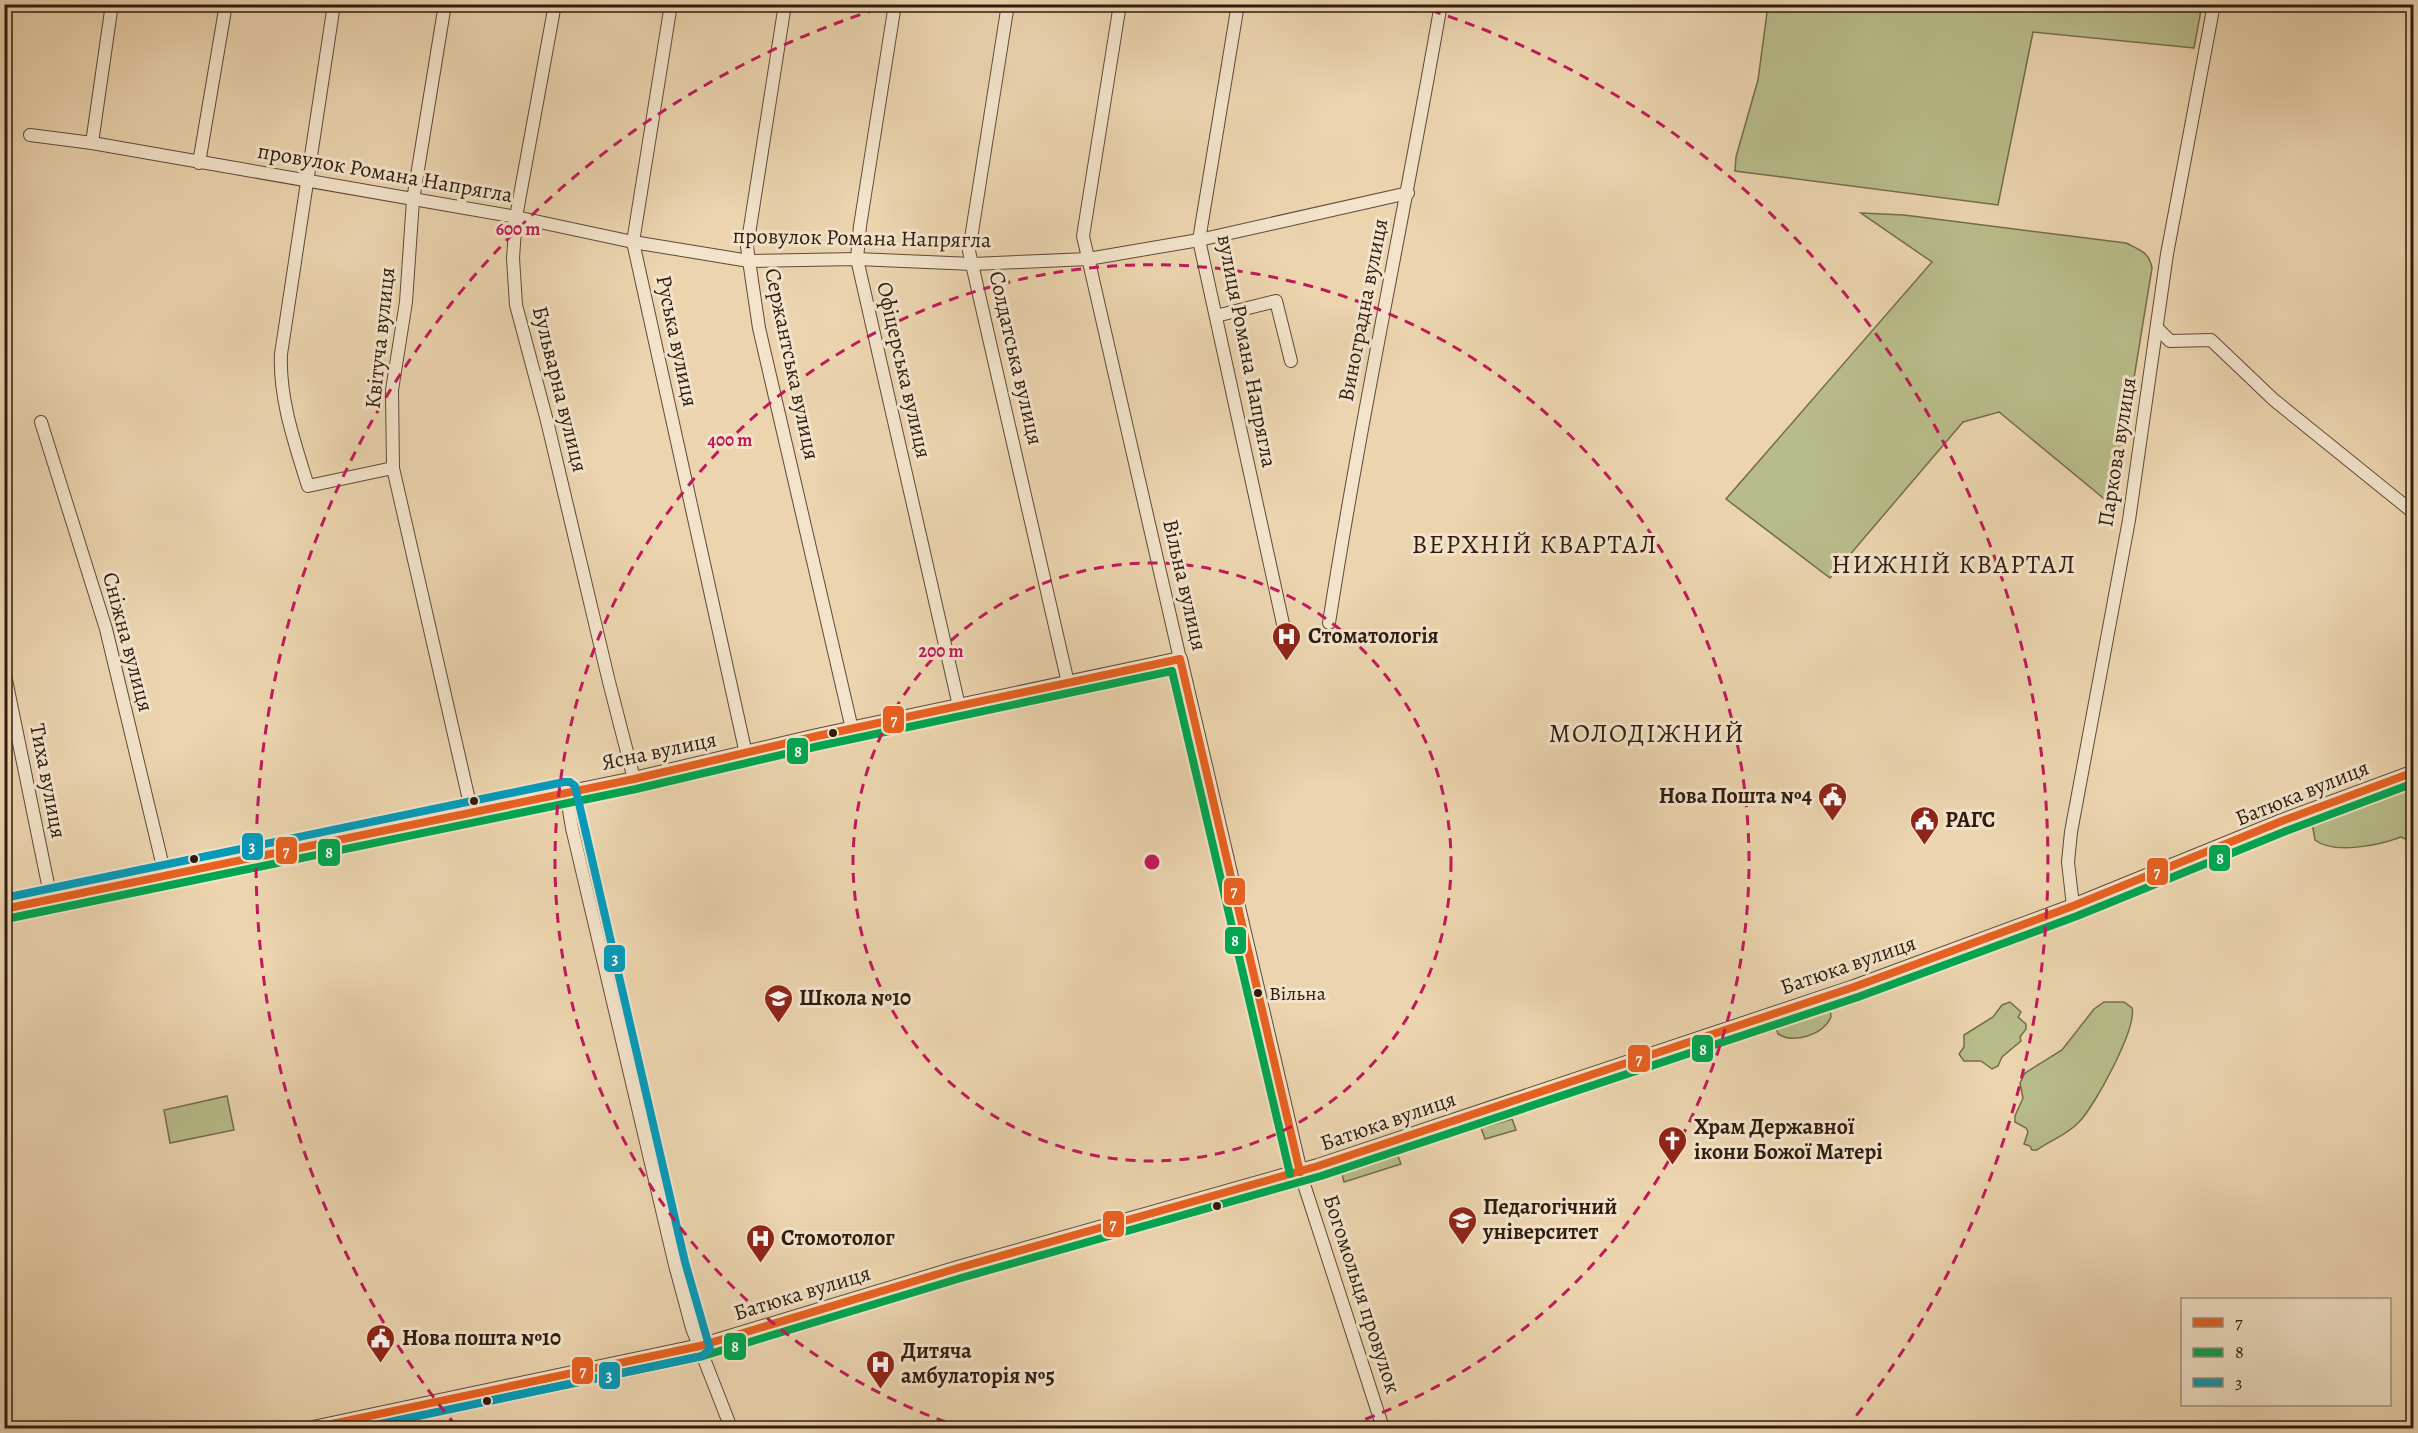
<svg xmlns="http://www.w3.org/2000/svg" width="2418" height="1433" viewBox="0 0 2418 1433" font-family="Alegreya,serif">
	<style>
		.green { fill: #b8bc89; stroke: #746c4c; stroke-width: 1.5 }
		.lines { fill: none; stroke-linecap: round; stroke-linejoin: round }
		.minor-casing { stroke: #5f4938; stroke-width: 14 }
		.tertiary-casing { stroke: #5f4938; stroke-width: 16 }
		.minor { stroke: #f2e3ca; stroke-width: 12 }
		.tertiary { stroke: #f2e3ca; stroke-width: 14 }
		.bus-1-casing { stroke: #f2e3ca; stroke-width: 12 }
		.bus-2-casing { stroke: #f2e3ca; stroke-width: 12 }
		.bus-3-casing { stroke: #f2e3ca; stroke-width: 12 }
		.bus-1 { stroke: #e86121; stroke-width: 8 }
		.bus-2 { stroke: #00a651; stroke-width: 8 }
		.bus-3 { stroke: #059bbb; stroke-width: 8 }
		.ring { fill: none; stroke: #c2185b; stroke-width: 3; stroke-dasharray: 10 8 }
		.bus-dot { fill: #301b10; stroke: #f2e3ca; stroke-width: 2 }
		.labels { text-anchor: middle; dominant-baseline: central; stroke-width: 6; stroke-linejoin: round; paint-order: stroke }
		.bus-label { font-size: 20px; fill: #301b10; stroke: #f2e3ca; text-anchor: start }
		.street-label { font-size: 22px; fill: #301b10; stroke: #f2e3ca }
		.poi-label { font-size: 22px; font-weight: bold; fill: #301b10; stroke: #f2e3ca; text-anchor: start }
		.quarter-label { font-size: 26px; letter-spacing: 1.5px; fill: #301b10; stroke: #f2e3ca }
		.centre { fill: #c2185b; stroke: #f2e3ca; stroke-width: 3 }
		.ring-label { font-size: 18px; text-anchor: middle; font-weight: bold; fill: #c2185b; stroke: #f2e3ca; stroke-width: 6; stroke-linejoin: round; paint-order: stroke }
		.line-badge { stroke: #f2e3ca; stroke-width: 2 }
		.badge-label { font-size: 16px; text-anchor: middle; font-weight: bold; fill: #fff }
	</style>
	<rect width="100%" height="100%" fill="#ebd4ae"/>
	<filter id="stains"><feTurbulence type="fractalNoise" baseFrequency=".00333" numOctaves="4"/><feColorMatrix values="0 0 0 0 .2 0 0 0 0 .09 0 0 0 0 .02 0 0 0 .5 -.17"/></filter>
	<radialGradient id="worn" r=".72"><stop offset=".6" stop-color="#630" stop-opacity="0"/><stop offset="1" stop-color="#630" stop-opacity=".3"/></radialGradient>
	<g class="green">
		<polygon points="1768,5 1768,4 2202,5 2194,48 2033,32 1998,205 1735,171 1736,157 1758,80"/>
		<path d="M1861 213 1904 215 2126 243C2140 250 2149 252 2152 268L2113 506 1999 412 1963 422 1830 578 1726 499 1932 262Z"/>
		<path d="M2409 780H2413V845L2412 842 2401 837C2380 845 2334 855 2315 840L2311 817Z"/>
		<polygon points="2010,1002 2021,1012 2018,1017 2026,1024 2026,1029 2020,1037 2021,1041 2002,1057 1998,1066 1992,1069 1981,1061 1964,1061 1959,1054 1964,1047 1964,1035 1993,1017 2002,1005"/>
		<path d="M2104 1002H2124L2132 1008C2137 1028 2095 1106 2079 1122 2067 1135 2051 1140 2037 1150H2032L2030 1146 2024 1144 2028 1132 2026 1128 2015 1122V1116L2023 1098 2020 1083 2025 1073 2062 1050 2094 1009Z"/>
		<path d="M1830 1009 1831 1017C1823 1035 1794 1044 1778 1034L1776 1028Z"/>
		<polygon points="227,1096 234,1130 170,1143 164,1110"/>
		<polygon points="1512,1119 1516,1130 1485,1139 1481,1128"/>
		<polygon points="1398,1156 1401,1164 1344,1182 1342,1174"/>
	</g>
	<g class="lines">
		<defs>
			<g id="minor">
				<path d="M334 4 281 354C279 399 295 444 308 486L393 468"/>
				<polyline points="445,4 413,200 406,302 392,390 393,468 472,813"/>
				<polyline points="555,4 516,217 513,258 516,305 547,421 609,682 634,779"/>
				<polyline points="671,4 633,242 746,754"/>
				<polyline points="785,4 747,247 759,328 852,729"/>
				<polyline points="895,4 860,226 857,259 959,706"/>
				<polyline points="1008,4 969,251 1068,683"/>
				<polyline points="1120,4 1083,236 1180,659"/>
				<polyline points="1238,4 1199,240 1285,633"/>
				<polyline points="30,135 92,143 516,217 633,242 749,261 857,259 973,264 1088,259 1199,240 1408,193"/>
				<polyline points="92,143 112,4"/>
				<polyline points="199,163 226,4"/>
				<polyline points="1216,316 1276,301 1291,361"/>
				<polyline points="2157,328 2170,341 2211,340 2274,400 2414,513"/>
				<polyline points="41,422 106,629 165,875"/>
				<path d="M1329 623C1361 416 1405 211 1441 4"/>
				<polyline points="4,670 51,899"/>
				<polyline points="566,792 572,828 675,1265 692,1328 731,1428"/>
				<polyline points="2073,906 2068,862 2071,832 2129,520 2167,254 2214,4"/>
				<polyline points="1300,1172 1383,1428"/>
			</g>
			<g id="tertiary">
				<polyline points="4,909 634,779 817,736 1180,659 1300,1172"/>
				<polyline points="313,1428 700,1346 958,1268 1318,1166 1854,987 2073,906 2282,821 2414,772"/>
			</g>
		</defs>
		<use href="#minor" class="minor-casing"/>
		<use href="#tertiary" class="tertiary-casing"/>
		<use href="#minor" class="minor"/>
		<use href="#tertiary" class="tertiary"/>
		<defs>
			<g id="bus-1">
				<polyline points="4,909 634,779 817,736 1180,659 1300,1172"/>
				<polyline points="313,1428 700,1346 958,1268 1318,1166 1854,987 2073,906 2282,821 2414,772"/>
			</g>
			<g id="bus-2">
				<polyline points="6,919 636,789 819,746 1172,671 1290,1174"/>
				<polyline points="488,1401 703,1356 961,1278 1321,1176 1858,997 2077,916 2286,831 2414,783"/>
			</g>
			<polyline id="bus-3" points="4,898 564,782 570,782 575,786 685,1262 710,1349 702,1356 361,1428"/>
		</defs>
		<use href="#bus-1" class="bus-1-casing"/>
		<use href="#bus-2" class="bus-2-casing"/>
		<use href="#bus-3" class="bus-3-casing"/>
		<use href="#bus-1" class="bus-1"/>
		<use href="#bus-2" class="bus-2"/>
		<use href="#bus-3" class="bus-3"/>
	</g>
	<g class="ring">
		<circle cx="1152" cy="862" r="299"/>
		<path d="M963 1428A597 597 0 1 1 1341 1428"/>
		<path d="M456 1426A896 896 0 0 1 890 5M1414 5A896 896 0 0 1 1848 1426"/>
	</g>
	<defs>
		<symbol id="hospital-pin" viewBox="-11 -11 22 30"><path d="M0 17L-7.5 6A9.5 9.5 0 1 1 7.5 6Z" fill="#8f2418" stroke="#f2e3ca"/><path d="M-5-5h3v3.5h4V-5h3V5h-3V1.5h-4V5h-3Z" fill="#fff"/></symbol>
		<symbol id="civic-pin" viewBox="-11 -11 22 30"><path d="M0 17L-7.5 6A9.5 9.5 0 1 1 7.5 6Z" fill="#8f2418" stroke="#f2e3ca"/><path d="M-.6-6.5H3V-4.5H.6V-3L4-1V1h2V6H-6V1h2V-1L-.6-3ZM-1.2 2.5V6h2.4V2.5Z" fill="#fff"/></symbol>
		<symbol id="school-pin" viewBox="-11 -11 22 30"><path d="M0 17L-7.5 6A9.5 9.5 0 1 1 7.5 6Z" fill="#8f2418" stroke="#f2e3ca"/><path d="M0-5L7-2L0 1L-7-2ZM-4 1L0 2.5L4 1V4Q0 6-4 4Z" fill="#fff"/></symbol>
		<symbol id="church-pin" viewBox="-11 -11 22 30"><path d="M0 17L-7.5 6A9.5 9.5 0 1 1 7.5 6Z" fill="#8f2418" stroke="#f2e3ca"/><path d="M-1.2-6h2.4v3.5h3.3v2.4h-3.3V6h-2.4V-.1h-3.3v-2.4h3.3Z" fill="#fff"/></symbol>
		<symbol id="university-pin" viewBox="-11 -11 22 30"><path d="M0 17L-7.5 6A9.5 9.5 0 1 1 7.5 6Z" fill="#8f2418" stroke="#f2e3ca"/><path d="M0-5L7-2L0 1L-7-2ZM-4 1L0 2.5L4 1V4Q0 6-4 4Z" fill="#fff"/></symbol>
	</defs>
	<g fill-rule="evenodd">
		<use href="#hospital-pin" x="1270" y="620" width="33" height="45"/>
		<use href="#civic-pin" x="1816" y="780" width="33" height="45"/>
		<use href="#civic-pin" x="1908" y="804" width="33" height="45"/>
		<use href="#school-pin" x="762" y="982" width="33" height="45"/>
		<use href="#church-pin" x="1656" y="1124" width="33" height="45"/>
		<use href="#university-pin" x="1446" y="1204" width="33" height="45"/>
		<use href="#hospital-pin" x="744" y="1222" width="33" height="45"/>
		<use href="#civic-pin" x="364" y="1322" width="33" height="45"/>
		<use href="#hospital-pin" x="864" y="1348" width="33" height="45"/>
	</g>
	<g class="bus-dot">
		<circle cx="833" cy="733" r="5"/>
		<circle cx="474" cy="801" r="5"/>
		<circle cx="194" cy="859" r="5"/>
		<circle cx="1258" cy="993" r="5"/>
		<circle cx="1217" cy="1206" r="5"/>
		<circle cx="487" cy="1401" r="5"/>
	</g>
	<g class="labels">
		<g class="bus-label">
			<text x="1269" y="993">Вільна</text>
		</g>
		<g class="street-label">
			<text transform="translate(385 173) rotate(10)">провулок Романа Напрягла</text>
			<text transform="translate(862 238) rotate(1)">провулок Романа Напрягла</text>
			<text transform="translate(1363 310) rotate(-79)">Виноградна вулиця</text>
			<text transform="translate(380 338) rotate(-84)">Квітуча вулиця</text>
			<text transform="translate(677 341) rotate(78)">Руська вулиця</text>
			<text transform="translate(1247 351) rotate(79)">вулиця Романа Напрягла</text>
			<text transform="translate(1016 358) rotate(77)">Солдатська вулиця</text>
			<text transform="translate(792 364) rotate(78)">Сержантська вулиця</text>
			<text transform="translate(904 370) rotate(77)">Офіцерська вулиця</text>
			<text transform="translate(560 389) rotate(76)">Бульварна вулиця</text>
			<text transform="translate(2117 452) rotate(-81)">Паркова вулиця</text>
			<text transform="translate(1185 585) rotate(77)">Вільна вулиця</text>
			<text transform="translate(128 642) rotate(75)">Сніжна вулиця</text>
			<text transform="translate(659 751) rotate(-12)">Ясна вулиця</text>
			<text transform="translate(48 781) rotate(79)">Тиха вулиця</text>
			<text transform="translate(2302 793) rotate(-22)">Батюка вулиця</text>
			<text transform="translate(1848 965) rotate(-19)">Батюка вулиця</text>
			<text transform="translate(1388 1121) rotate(-19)">Батюка вулиця</text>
			<text transform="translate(802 1293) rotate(-17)">Батюка вулиця</text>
			<text transform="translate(1362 1294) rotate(72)">Богомольця провулок</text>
		</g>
		<g class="poi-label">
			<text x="1308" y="636">Стоматологія</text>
			<text x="1812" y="796" text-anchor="end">Нова Пошта №4</text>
			<text x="1945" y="820">РАГС</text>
			<text x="799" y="998">Школа №10</text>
			<text x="1694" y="1127">Храм Державної<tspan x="1694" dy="25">ікони Божої Матері</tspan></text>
			<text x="1483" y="1207">Педагогічний<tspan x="1483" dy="25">університет</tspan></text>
			<text x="781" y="1238">Стомотолог</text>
			<text x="402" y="1338">Нова пошта №10</text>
			<text x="901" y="1351">Дитяча<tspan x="901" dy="25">амбулаторія №5</tspan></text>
		</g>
		<g class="quarter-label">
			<text x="1535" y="544">ВЕРХНІЙ КВАРТАЛ</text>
			<text x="1954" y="564">НИЖНІЙ КВАРТАЛ</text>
			<text x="1647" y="733">МОЛОДІЖНИЙ</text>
		</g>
	</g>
	<circle cx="1152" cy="862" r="9" class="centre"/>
	<g class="ring-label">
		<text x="518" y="235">600 m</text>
		<text x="730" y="446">400 m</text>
		<text x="941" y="657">200 m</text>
	</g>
	<g class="line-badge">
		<rect x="882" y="705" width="23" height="29" rx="6" fill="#e86121"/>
		<rect x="786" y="737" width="23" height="28" rx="6" fill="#00a651"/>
		<rect x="241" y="832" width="23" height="29" rx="6" fill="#059bbb"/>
		<rect x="275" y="836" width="23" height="29" rx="6" fill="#e86121"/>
		<rect x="317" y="838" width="24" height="29" rx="6" fill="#00a651"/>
		<rect x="2208" y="844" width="23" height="28" rx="6" fill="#00a651"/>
		<rect x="2146" y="857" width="23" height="29" rx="6" fill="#e86121"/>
		<rect x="1223" y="877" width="23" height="29" rx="6" fill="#e86121"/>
		<rect x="1224" y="926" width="23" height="29" rx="6" fill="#00a651"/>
		<rect x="603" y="944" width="23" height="29" rx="6" fill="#059bbb"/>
		<rect x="1691" y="1034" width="23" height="29" rx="6" fill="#00a651"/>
		<rect x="1627" y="1044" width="24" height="29" rx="6" fill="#e86121"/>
		<rect x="1102" y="1210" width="23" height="28" rx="6" fill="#e86121"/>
		<rect x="723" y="1332" width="24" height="29" rx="6" fill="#00a651"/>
		<rect x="571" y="1356" width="23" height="29" rx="6" fill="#e86121"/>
		<rect x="598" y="1361" width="23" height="29" rx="6" fill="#059bbb"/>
	</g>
	<g class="badge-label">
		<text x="894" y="726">7</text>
		<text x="798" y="757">8</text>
		<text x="252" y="852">3</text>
		<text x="286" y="857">7</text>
		<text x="329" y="858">8</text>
		<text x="2220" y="864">8</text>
		<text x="2157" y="878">7</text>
		<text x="1234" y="897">7</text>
		<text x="1235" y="946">8</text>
		<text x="615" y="964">3</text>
		<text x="1703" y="1055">8</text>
		<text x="1639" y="1065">7</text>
		<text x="1113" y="1230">7</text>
		<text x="735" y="1352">8</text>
		<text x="583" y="1377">7</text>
		<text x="609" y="1381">3</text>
	</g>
	<rect width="2418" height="1433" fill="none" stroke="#ebd4ae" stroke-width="24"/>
	<rect x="6" y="6" width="2406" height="1421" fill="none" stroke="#301b10" stroke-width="3"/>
	<rect x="12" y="12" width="2394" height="1409" fill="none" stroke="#301b10" stroke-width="1.5"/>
	<rect x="2181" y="1298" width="210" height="108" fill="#f2e3ca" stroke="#a49380" stroke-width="1.5"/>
	<rect x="2193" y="1318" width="30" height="9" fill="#e86121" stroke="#a49380" stroke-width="1.5"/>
	<text x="2235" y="1328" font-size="18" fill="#301b10">7</text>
	<rect x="2193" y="1348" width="30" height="9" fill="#00a651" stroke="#a49380" stroke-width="1.5"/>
	<text x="2235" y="1358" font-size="18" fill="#301b10">8</text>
	<rect x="2193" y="1378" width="30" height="9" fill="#059bbb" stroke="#a49380" stroke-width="1.5"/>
	<text x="2235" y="1388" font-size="18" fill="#301b10">3</text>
	<rect width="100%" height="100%" filter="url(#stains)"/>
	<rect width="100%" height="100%" fill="url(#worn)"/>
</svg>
